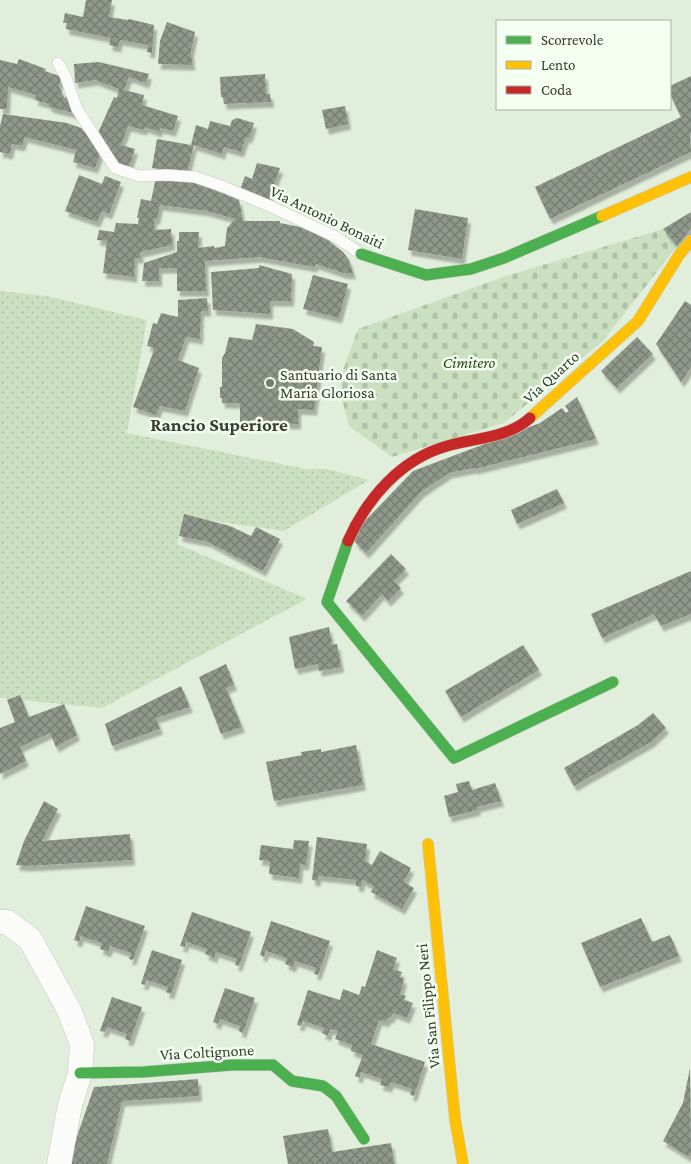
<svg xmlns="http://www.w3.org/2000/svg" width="691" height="1164" viewBox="0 0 691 1164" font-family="'Crimson Pro',serif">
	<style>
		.cemetery { fill: url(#cemetery-stones) }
		.park { fill: url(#park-dots) }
		.building { fill: url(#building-cross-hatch); filter: url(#shadow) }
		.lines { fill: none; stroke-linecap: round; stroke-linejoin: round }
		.lane-casing { stroke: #c2ccbe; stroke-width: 12 }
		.street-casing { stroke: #c2ccbe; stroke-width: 25 }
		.fast-casing { stroke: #c2ccbe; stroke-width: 12 }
		.slow-casing { stroke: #c2ccbe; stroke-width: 12 }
		.jam-casing { stroke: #c2ccbe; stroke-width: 12 }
		.lane { stroke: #fbfcfa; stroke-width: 11 }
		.street { stroke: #fbfcfa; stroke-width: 24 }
		.fast { stroke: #4caf50; stroke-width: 11 }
		.slow { stroke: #ffc107; stroke-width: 11 }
		.jam { stroke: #c62828; stroke-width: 11 }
		.poi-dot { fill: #727c6d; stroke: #f4fef1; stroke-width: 2 }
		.labels { text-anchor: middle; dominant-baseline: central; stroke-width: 5; stroke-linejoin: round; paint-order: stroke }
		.street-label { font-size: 16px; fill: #353e31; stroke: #f4fef1 }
		.park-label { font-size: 16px; font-style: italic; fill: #264d0e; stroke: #f4fef1 }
		.poi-label { font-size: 16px; fill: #353e31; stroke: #f4fef1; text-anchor: start }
		.quarter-label { font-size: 19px; font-weight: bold; fill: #353e31; stroke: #f4fef1 }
	</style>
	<defs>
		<pattern id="cemetery-stones" width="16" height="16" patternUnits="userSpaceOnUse" patternTransform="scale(1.25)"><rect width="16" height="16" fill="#cae0c1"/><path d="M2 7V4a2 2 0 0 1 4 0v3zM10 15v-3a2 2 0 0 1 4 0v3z" fill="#aec1a6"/></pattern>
		<pattern id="park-dots" width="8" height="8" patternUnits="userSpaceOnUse" patternTransform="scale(1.25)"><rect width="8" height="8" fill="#cae0c1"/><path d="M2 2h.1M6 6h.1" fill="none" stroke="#aec1a6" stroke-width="1.8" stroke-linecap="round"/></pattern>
		<pattern id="building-cross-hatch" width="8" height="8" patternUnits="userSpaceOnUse" patternTransform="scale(1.25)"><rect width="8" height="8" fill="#8f988b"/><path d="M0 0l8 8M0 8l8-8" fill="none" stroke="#767d72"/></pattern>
		<filter id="shadow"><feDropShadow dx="3" dy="5.5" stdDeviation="1" flood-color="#0004"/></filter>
	</defs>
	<rect width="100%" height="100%" fill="#e2eedc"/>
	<polygon class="cemetery" points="663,229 677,246 603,341 504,423 392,457 349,426 342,399 341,376 358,329 503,277"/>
	<polygon class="park" points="0,291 46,296 147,320 127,433 306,469 327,469 369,480 284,531 199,519 184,514 177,544 307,599 102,708 0,698"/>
	<g class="building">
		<polygon points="86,0 112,0 109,17 128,20 129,19 154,25 152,53 147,52 148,45 120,40 118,47 109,45 111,38 66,29 67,23 63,23 65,13 83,17"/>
		<polygon points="167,22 195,32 191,51 192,65 158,64 160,41"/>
		<polygon points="19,59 46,69 45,71 62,77 59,86 64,98 68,96 77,114 53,108 48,106 49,104 35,100 36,95 8,87 7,109 0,109 0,60 17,64"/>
		<polygon points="99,62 149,74 146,83 129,77 124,90 144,95 142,105 178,116 173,131 160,128 159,132 145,127 144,130 128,126 121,145 135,149 129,167 121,165 114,158 97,135 114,97 117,98 119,89 95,80 75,83 74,64"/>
		<polygon points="265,74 266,94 270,94 271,102 224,104 223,97 221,97 220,77"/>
		<polygon points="691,76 691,133 690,133 691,152 550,219 535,187 681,117 670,94 670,86"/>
		<polygon points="345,106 348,124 326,129 322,110"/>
		<polygon points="3,114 67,123 81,128 91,138 100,154 95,168 73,162 76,150 25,137 22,146 12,144 10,154 0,152 0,126"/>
		<polygon points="237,118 254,123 249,138 246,137 241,152 224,147 222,154 194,145 187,172 152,168 157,139 191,145 196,125 208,129 210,121 230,126 232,120"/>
		<polygon points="257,163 280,168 268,201 240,190 245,176 252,179"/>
		<polygon points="79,175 102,184 105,176 121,182 109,214 102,211 97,222 65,211"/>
		<polygon points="156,177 188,181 203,185 239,200 243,221 280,221 280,223 300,227 314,233 328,240 343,252 349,260 353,274 343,273 316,264 314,267 259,257 205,261 206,291 177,291 177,268 159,268 159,281 142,281 144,263 177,252 177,241 179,241 179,232 199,232 198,248 214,246 215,248 225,246 227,228 235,219 207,211 160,205 157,219 154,219 154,230 171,229 172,245 140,252 141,258 135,258 134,277 103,273 107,241 97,240 99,230 114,232 116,223 138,224 139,218 137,218 141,199 151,201"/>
		<polygon points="415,209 468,218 462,259 408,250"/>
		<polygon points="691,212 691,228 677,246 663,229"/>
		<polygon points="259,265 292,274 291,301 270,301 270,314 213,310 211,272 259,268"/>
		<polygon points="313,275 348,284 339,318 303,309"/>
		<polygon points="207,298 208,311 201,311 200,339 186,337 178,360 199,368 185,411 160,406 156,415 133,407 154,350 154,348 147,346 153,323 157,324 161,313 178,317 178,300"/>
		<polygon points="685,301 691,305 691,367 681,382 656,344"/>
		<polygon points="256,324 293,329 314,342 313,346 322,347 314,410 298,409 298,424 240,422 240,403 222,403 222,398 220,398 220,387 222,387 222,358 225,353 229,337 252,340"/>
		<polygon points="637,337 653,354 617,388 601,371"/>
		<polygon points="577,397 596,439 475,469 474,468 449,473 421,492 366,553 354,541 362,524 413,471 540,423 562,408 566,413 569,411 565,406"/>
		<polygon points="557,489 564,503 517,524 511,510"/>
		<polygon points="184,514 230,526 251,536 256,527 280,539 263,571 208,542 179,536"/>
		<polygon points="391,554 406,569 394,581 401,588 388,601 382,594 362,616 346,601"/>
		<polygon points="691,571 691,614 661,626 654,614 602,638 591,614"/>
		<polygon points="329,627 332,645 337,644 341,667 319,671 318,664 295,669 289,637"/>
		<polygon points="523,645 539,670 461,717 445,691"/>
		<polygon points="226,664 234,685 226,688 242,727 221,734 199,677"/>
		<polygon points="181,686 190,707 156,718 160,729 112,746 105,724"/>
		<polygon points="20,695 29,717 64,704 77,735 56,747 50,733 20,747 26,761 0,774 0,728 15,722 7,700"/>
		<polygon points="653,713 666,728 651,742 574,786 564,768 638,725"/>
		<polygon points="356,745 363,785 274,801 266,762 302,755 301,752 321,749 321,752"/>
		<polygon points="469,781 472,790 495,783 501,801 477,807 478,810 449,817 444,796 458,792 456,784"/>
		<polygon points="44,801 58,809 42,841 130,834 132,860 28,866 16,865 24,841"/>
		<polygon points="317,837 367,844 365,861 372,865 380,851 411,868 404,882 414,888 402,909 371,892 374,886 362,880 361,887 356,886 356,880 338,878 318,876 318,881 312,880"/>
		<polygon points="294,840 309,841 306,865 300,864 299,878 269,874 270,861 259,860 261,845 293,849"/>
		<polygon points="86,906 145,926 133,960 129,959 131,953 110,946 108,952 100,949 102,943 81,936 79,942 74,940"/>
		<polygon points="192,912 251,932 239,966 235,965 237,959 216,952 214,958 210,956 205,954 207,949 186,942 185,947 180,946"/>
		<polygon points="641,918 652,942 670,935 679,956 600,987 581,943"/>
		<polygon points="271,921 330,941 318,975 314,974 316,968 295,961 293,967 285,964 287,958 266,951 264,957 260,955"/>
		<polygon points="152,950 182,960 171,994 166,992 168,987 147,980 145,985 141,984"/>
		<polygon points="377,950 397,958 393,969 402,972 400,977 404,979 400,994 406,996 404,1000 413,1003 407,1018 393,1013 392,1017 388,1018 386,1022 379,1020 371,1044 425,1062 414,1096 410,1095 412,1089 391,1082 389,1087 380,1085 382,1079 361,1072 360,1078 355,1076 363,1055 351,1051 352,1045 335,1039 338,1031 330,1029 328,1036 322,1033 324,1028 303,1021 301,1026 297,1025 308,990 340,1000 343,989 359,995 362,986 365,987"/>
		<polygon points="225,988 255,998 243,1033 239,1031 240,1026 220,1019 218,1024 213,1022"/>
		<polygon points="112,997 142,1007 130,1041 125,1039 127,1034 107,1027 105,1032 100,1031"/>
		<polygon points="690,1068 691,1153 689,1157 663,1141 683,1103"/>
		<polygon points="198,1079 199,1096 122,1101 107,1164 72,1164 72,1151 94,1087"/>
		<polygon points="328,1129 332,1152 391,1143 394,1164 288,1164 283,1136"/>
	</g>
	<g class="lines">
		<defs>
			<polyline id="lane" points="58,63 65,75 77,109 115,168 139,176 167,175 195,177 224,187 272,207 336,237 361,254"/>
			<polyline id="street" points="0,922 7,922 30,939 69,1010 82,1044 80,1073 70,1105 59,1164"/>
			<g id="fast">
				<polyline points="361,254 426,275 471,269 504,258 602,216"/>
				<polyline points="348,541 327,602 454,758 613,682"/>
				<polyline points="80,1073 143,1072 232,1065 273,1065 292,1081 323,1086 336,1096 364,1139"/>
			</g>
			<g id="slow">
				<polyline points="602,216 691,177"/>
				<polyline points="530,418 638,321 679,255 691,241"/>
				<polyline points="428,844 455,1119 463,1164"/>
			</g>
			<path id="jam" d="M348 541C367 498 401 459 447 446 475 438 508 438 530 418"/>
		</defs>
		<use href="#lane" class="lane-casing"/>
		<use href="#street" class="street-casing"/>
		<use href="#fast" class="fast-casing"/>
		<use href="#slow" class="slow-casing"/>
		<use href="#jam" class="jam-casing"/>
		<use href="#lane" class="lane"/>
		<use href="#street" class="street"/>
		<use href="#fast" class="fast"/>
		<use href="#slow" class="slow"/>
		<use href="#jam" class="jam"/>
	</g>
	<circle class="poi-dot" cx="270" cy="383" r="5"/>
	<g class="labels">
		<g class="street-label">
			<text transform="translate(327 217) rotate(26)">Via Antonio Bonaiti</text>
			<text transform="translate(551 377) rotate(-42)">Via Quarto</text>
			<text transform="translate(428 1006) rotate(-96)">Via San Filippo Neri</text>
			<text transform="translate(207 1052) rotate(-3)">Via Coltignone</text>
		</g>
		<g class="park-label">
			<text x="469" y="362">Cimitero</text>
		</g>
		<g class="poi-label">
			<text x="280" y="374">Santuario di Santa<tspan x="280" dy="18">Maria Gloriosa</tspan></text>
		</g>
		<g class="quarter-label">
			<text x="219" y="424">Rancio Superiore</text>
		</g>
	</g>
	<rect x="496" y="20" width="175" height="90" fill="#f4fef1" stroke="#a8b1a4"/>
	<rect x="506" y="36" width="25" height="8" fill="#4caf50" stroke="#a8b1a4"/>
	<text x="541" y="45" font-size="15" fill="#353e31">Scorrevole</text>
	<rect x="506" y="61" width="25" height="8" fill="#ffc107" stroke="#a8b1a4"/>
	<text x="541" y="70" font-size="15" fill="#353e31">Lento</text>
	<rect x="506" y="86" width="25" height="8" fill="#c62828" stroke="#a8b1a4"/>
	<text x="541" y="95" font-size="15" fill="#353e31">Coda</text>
</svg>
